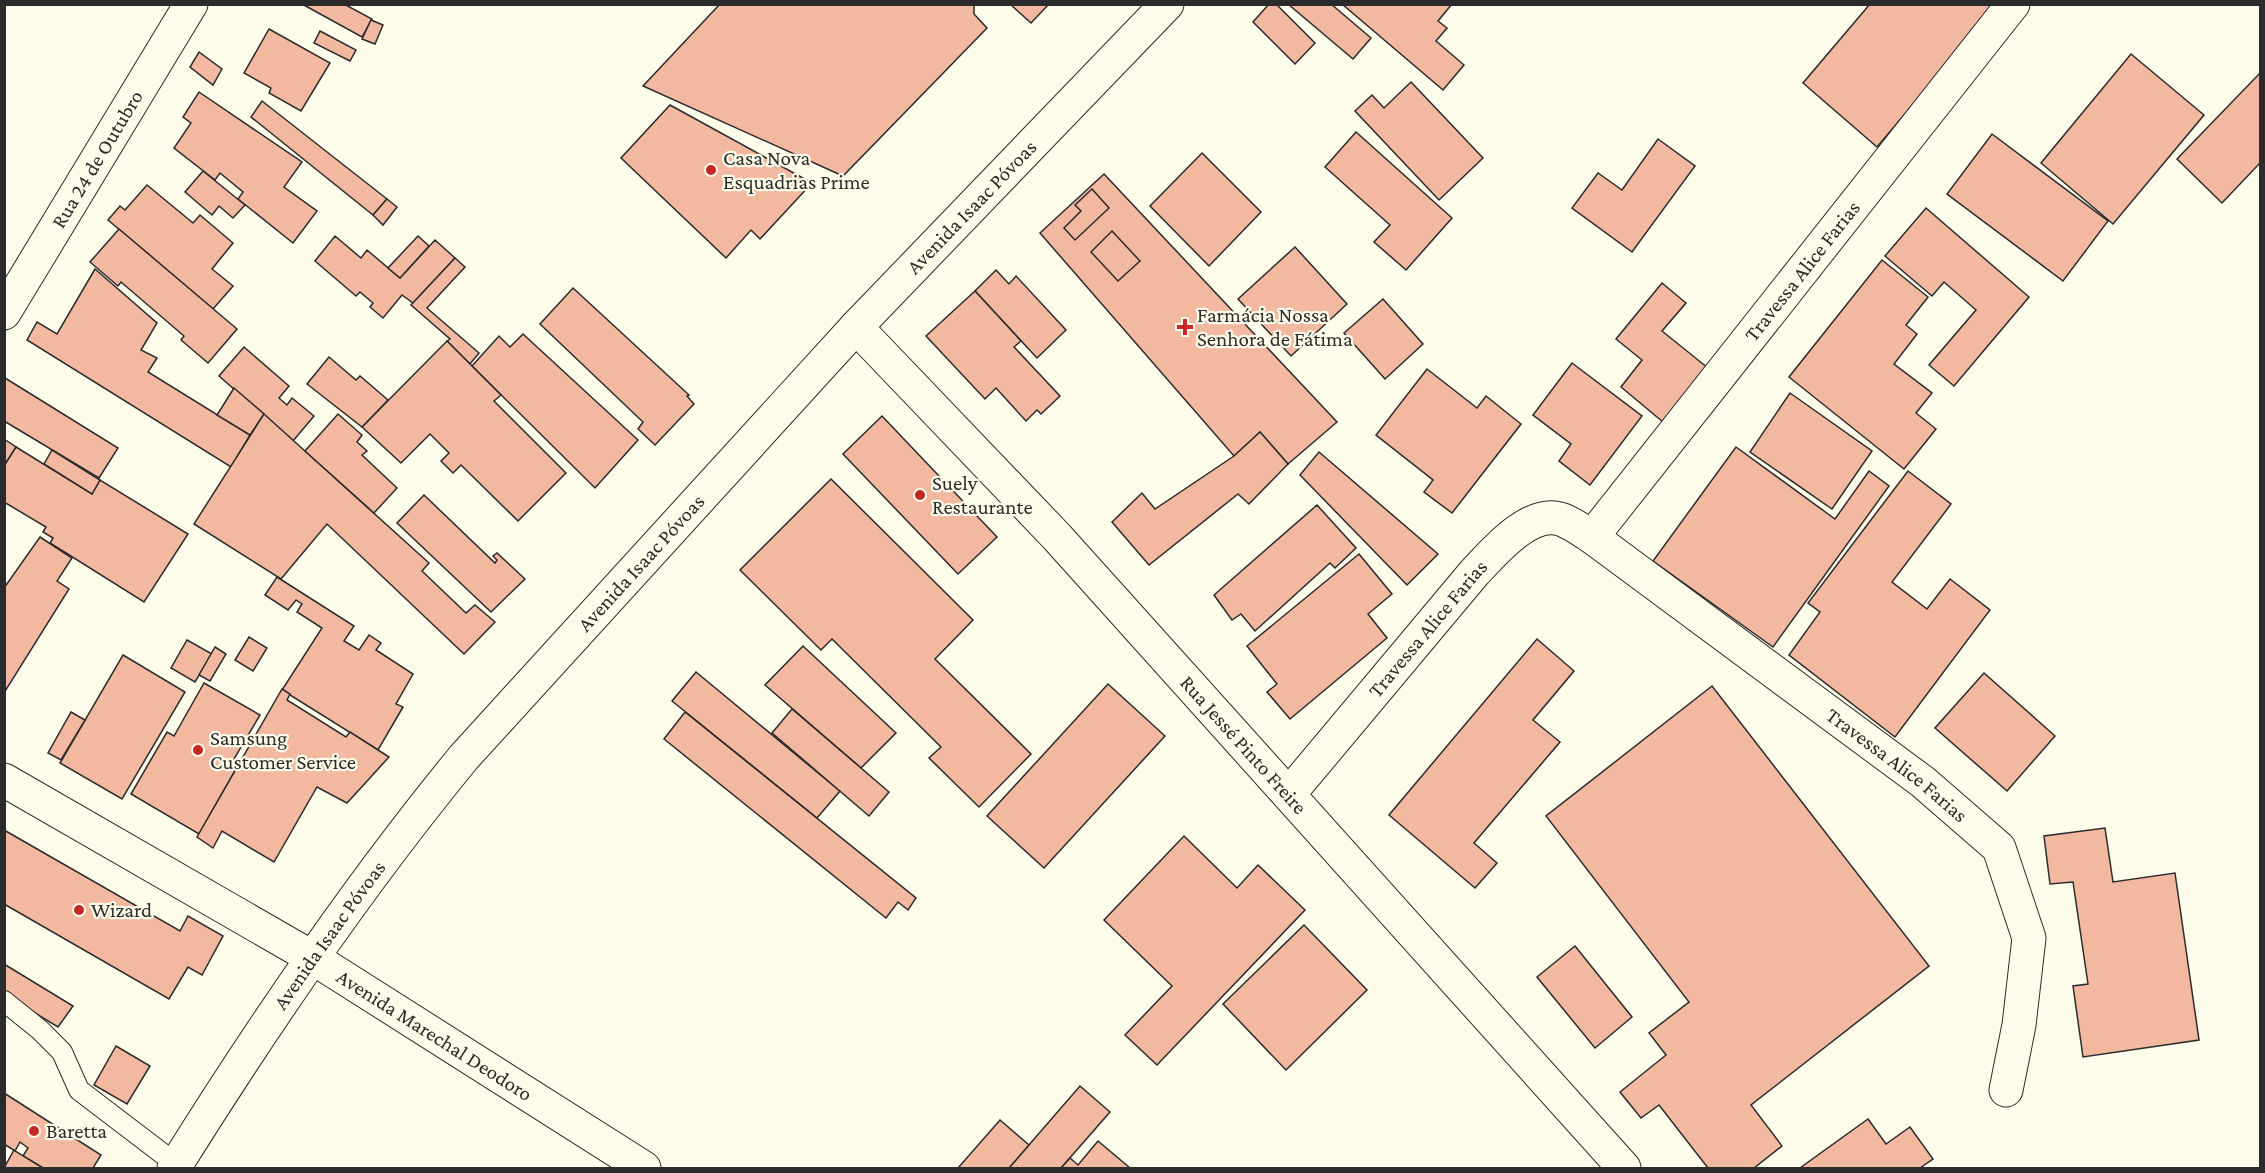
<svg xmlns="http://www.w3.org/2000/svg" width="2265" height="1173" viewBox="0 0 2265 1173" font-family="'Crimson Pro',serif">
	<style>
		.building { fill: #f2b8a0; stroke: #2b2b2b; stroke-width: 1.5 }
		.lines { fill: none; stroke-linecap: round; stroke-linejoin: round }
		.lane-casing { stroke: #2b2b2b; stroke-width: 22 }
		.street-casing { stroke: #2b2b2b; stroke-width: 35 }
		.secondary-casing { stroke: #2b2b2b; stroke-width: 35 }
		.primary-casing { stroke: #2b2b2b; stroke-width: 35 }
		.lane { stroke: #fdfbea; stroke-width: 20 }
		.street { stroke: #fdfbea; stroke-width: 33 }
		.secondary { stroke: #fdfbea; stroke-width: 33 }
		.primary { stroke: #fdfbea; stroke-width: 33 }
		.poi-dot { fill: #c62828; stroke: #fdfbea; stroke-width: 2 }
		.labels { text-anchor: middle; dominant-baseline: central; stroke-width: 4.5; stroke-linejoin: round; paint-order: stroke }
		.poi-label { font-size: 21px; fill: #2b2b2b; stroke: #fdfbea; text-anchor: start }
		.street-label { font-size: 21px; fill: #2b2b2b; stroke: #fdfbea }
	</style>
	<rect width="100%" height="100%" fill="#fdfbea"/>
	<g class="building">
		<polygon points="302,4 344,4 372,19 362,37"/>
		<polygon points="720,4 974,4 974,14 987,28 843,176 643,86"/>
		<polygon points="1010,4 1049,4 1031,23"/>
		<polygon points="1269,4 1276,4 1315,43 1295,64 1253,22"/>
		<polygon points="1288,4 1331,4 1371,38 1353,59"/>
		<polygon points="1342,4 1452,4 1438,21 1447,28 1436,41 1464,65 1443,90"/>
		<polygon points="1870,4 1998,4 1877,147 1803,83"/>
		<polygon points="371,20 383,25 375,44 362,39"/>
		<polygon points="269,29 330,63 301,111 269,93 271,88 244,73"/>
		<polygon points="320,31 356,50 350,61 314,43"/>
		<polygon points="199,52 222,69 213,85 190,67"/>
		<polygon points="2131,54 2204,115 2113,224 2041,163"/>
		<polygon points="2260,73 2260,163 2222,203 2177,159"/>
		<polygon points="1411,82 1483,158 1439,200 1355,111 1372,95 1384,108"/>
		<polygon points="199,92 302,162 284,187 317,211 293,243 238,199 243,192 220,173 215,180 174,148 191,123 183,117"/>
		<polygon points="262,101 387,199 373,215 251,117"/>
		<polygon points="670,105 812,183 760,239 751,230 726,258 621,158"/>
		<polygon points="1356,132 1452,218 1406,270 1374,242 1390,225 1325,167"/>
		<polygon points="1992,134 2108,221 2063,281 1947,194"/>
		<polygon points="1658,139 1695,166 1632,252 1572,208 1598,173 1622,190"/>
		<polygon points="1202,153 1261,212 1209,266 1150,206"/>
		<polygon points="203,171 245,205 233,218 219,206 212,215 185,192"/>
		<polygon points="1104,174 1337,422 1288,464 1260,432 1234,456 1040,233"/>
		<polygon points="147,185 193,223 200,215 233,243 212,269 233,286 213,309 108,220 120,206 125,210"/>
		<polygon points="1092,189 1109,208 1075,240 1064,228 1081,211 1075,205"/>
		<polygon points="387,199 397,207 383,225 373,215"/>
		<polygon points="1926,208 2029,297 1954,386 1929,365 1976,310 1944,282 1932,296 1885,256"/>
		<polygon points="119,229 237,329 208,363 181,340 184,336 121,282 118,286 90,262"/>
		<polygon points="1112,231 1140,261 1118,281 1091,252"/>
		<polygon points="335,236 361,258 367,250 400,278 435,240 455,258 413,303 402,295 383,318 370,307 373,303 360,292 356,296 315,261"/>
		<polygon points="418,236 429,246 400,278 388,268"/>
		<polygon points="1295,247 1347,304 1291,356 1238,299"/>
		<polygon points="455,258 465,267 427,308 479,353 470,364 447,341 450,339 411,305"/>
		<polygon points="1882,260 1928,297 1906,325 1917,334 1894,364 1932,393 1916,413 1936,429 1904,469 1789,377"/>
		<polygon points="95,269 157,323 141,350 157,358 148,372 250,435 231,467 27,340 37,322 57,334"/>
		<polygon points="996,270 1009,284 1016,276 1066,330 1037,358 975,291"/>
		<polygon points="1662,283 1686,303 1662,331 1708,368 1663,422 1621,387 1642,360 1616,339"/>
		<polygon points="573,288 689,395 687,396 694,404 655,445 638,429 643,422 540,324"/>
		<polygon points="975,291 1021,341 1014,347 1060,396 1041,414 1037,410 1026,421 996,388 985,399 926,336"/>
		<polygon points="1383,299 1423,344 1385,379 1344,333"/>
		<polygon points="523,334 638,440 595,488 472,366 499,336 510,347"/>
		<polygon points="447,341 501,395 494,401 566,473 518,521 461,465 453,473 441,461 449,453 430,434 401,463 362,427"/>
		<polygon points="244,347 289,386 279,398 287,405 292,398 314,416 293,441 219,376"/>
		<polygon points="329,357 356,380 360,376 388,400 362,427 307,384"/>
		<polygon points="1572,363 1642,416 1590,485 1559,461 1571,444 1533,415"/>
		<polygon points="1427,369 1477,408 1486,396 1521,424 1452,513 1424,492 1433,480 1376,435"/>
		<polygon points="5,378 118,448 99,478 4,421"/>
		<polygon points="234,388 264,414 250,435 217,415"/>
		<polygon points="1790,393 1872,451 1832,509 1750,452"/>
		<polygon points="264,414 429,563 422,571 466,613 475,605 495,622 464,654 327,524 281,579 194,524"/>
		<polygon points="338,414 362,435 357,442 367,451 362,455 397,488 374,513 305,451"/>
		<polygon points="882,416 997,537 958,574 843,454"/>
		<polygon points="1260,432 1288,464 1249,504 1238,494 1149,565 1112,522 1142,493 1155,509 1234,456"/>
		<polygon points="4,439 16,447 4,466"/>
		<polygon points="16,447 92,494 100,480 188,534 144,602 50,543 53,538 43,532 46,527 4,502 4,466"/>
		<polygon points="1736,447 1835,519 1869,471 1889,486 1773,647 1653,561"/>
		<polygon points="52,450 100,480 92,494 44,464"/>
		<polygon points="1319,452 1438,554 1407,585 1300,475"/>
		<polygon points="1908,471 1951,504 1892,582 1927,609 1950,579 1990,610 1895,737 1789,655 1820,612 1808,603"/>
		<polygon points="831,479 973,620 935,659 1031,754 979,807 929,758 941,747 832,639 821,650 740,570"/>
		<polygon points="424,495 495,563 497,560 493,556 497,553 525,579 491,612 397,523"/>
		<polygon points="1317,505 1356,548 1335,568 1330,563 1255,631 1241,614 1232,620 1214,595"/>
		<polygon points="40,537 72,558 57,581 69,589 4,693 4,588"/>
		<polygon points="1359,554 1392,594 1368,614 1387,638 1290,719 1267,692 1277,684 1247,646"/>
		<polygon points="277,577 354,626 344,641 359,650 369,635 381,643 376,650 413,674 396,704 403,707 378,750 282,690 322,628 297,612 302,604 296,600 288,610 265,595"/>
		<polygon points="249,637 267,648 253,671 235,660"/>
		<polygon points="1537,639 1574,671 1533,720 1560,742 1474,843 1497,863 1475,888 1389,815"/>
		<polygon points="187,640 212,654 195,682 171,668"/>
		<polygon points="803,646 896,733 861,768 765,685"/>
		<polygon points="215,647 226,654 210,681 199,675"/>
		<polygon points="123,655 185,692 122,799 60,763"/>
		<polygon points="696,672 840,791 817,818 672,701"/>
		<polygon points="1984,673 2055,736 2007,791 1935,728"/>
		<polygon points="204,683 260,715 231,764 237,767 199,834 131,794 167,732 174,736"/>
		<polygon points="1108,684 1165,736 1044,868 987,816"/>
		<polygon points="1712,686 1929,966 1751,1105 1782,1146 1754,1168 1708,1168 1659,1105 1641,1118 1620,1092 1666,1055 1649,1033 1689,1002 1546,816"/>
		<polygon points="282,689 290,694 287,700 346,737 350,732 389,757 347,803 317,787 274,862 222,831 213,848 197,837"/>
		<polygon points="792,709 889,792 869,816 772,733"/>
		<polygon points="71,712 85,720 61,760 48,753"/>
		<polygon points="685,712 916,898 908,910 898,902 886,918 664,739"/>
		<polygon points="2105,828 2113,882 2175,873 2199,1040 2083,1057 2073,986 2088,984 2073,882 2050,884 2044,836"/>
		<polygon points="4,830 180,931 188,916 223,936 202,975 188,967 169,999 4,904"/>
		<polygon points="1184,836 1237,888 1258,865 1305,910 1157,1065 1125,1035 1172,986 1104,920"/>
		<polygon points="1304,925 1367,990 1286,1070 1223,1004"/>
		<polygon points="1575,946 1632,1017 1595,1048 1537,977"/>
		<polygon points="4,964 73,1006 58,1027 4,994"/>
		<polygon points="116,1046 150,1066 127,1104 94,1085"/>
		<polygon points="1080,1086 1110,1112 1061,1168 1009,1168"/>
		<polygon points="4,1093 101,1155 93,1168 43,1168 23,1156 28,1148 20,1142 15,1151 4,1144"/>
		<polygon points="1868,1119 1886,1144 1910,1127 1933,1159 1920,1168 1800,1168"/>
		<polygon points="1000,1120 1029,1145 1009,1168 958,1168"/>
		<polygon points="1098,1141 1130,1168 1061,1168 1070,1158 1078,1165"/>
		<polygon points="14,1150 15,1151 43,1168 4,1168"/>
	</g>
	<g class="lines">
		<defs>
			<polyline id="lane" points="4,1001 40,1030 62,1052 79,1090 176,1164"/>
			<g id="street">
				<path id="s1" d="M4 313 191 4"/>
				<path id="s2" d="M856 327 1057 537 1624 1168"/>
				<path id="s3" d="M1592 537 2013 4"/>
				<path id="s4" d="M1289 794 1474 573C1493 553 1531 507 1563 520 1573 524 1583 531 1592 537L1923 782 1999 848 2029 938 2019 1025 2006 1090"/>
				<path id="s5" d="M313 958 644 1168"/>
			</g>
			<polyline id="secondary" points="4,780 313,958"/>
			<g id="primary">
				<path id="s6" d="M174 1168C262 1027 358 886 464 757L856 327 1167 4"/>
			</g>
		</defs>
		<use href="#lane" class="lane-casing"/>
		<use href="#street" class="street-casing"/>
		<use href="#secondary" class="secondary-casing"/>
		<use href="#primary" class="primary-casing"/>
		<use href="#lane" class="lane"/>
		<use href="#street" class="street"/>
		<use href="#secondary" class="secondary"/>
		<use href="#primary" class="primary"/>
	</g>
	<g class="poi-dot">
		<circle cx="711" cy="170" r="6"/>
		<path d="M1182 318h6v6h6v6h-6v6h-6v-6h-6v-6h6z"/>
		<circle cx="920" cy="495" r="6"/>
		<circle cx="198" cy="750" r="6"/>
		<circle cx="79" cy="910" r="6"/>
		<circle cx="34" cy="1131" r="6"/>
	</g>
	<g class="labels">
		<g class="poi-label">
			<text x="723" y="158">Casa Nova<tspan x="723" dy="24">Esquadrias Prime</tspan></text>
			<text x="1197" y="315">Farmácia Nossa<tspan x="1197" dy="24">Senhora de Fátima</tspan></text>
			<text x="932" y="483">Suely<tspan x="932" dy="24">Restaurante</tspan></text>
			<text x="210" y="738">Samsung<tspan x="210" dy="24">Customer Service</tspan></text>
			<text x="91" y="910">Wizard</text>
			<text x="46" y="1131">Baretta</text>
		</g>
		<g class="street-label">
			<text stroke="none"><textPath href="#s1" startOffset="180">Rua 24 de Outubro</textPath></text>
			<text stroke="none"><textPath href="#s6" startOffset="1252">Avenida Isaac Póvoas</textPath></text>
			<text stroke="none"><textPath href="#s3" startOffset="339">Travessa Alice Farias</textPath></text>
			<text stroke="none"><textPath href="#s6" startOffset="766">Avenida Isaac Póvoas</textPath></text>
			<text stroke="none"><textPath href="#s4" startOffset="216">Travessa Alice Farias</textPath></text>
			<text stroke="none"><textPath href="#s2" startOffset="570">Rua Jessé Pinto Freire</textPath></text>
			<text stroke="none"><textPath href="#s4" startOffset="812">Travessa Alice Farias</textPath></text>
			<text stroke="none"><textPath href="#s6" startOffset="280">Avenida Isaac Póvoas</textPath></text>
			<text stroke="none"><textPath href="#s5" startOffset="144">Avenida Marechal Deodoro</textPath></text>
		</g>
	</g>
	<rect width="2265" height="1173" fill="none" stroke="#2b2b2b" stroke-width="12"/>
</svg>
